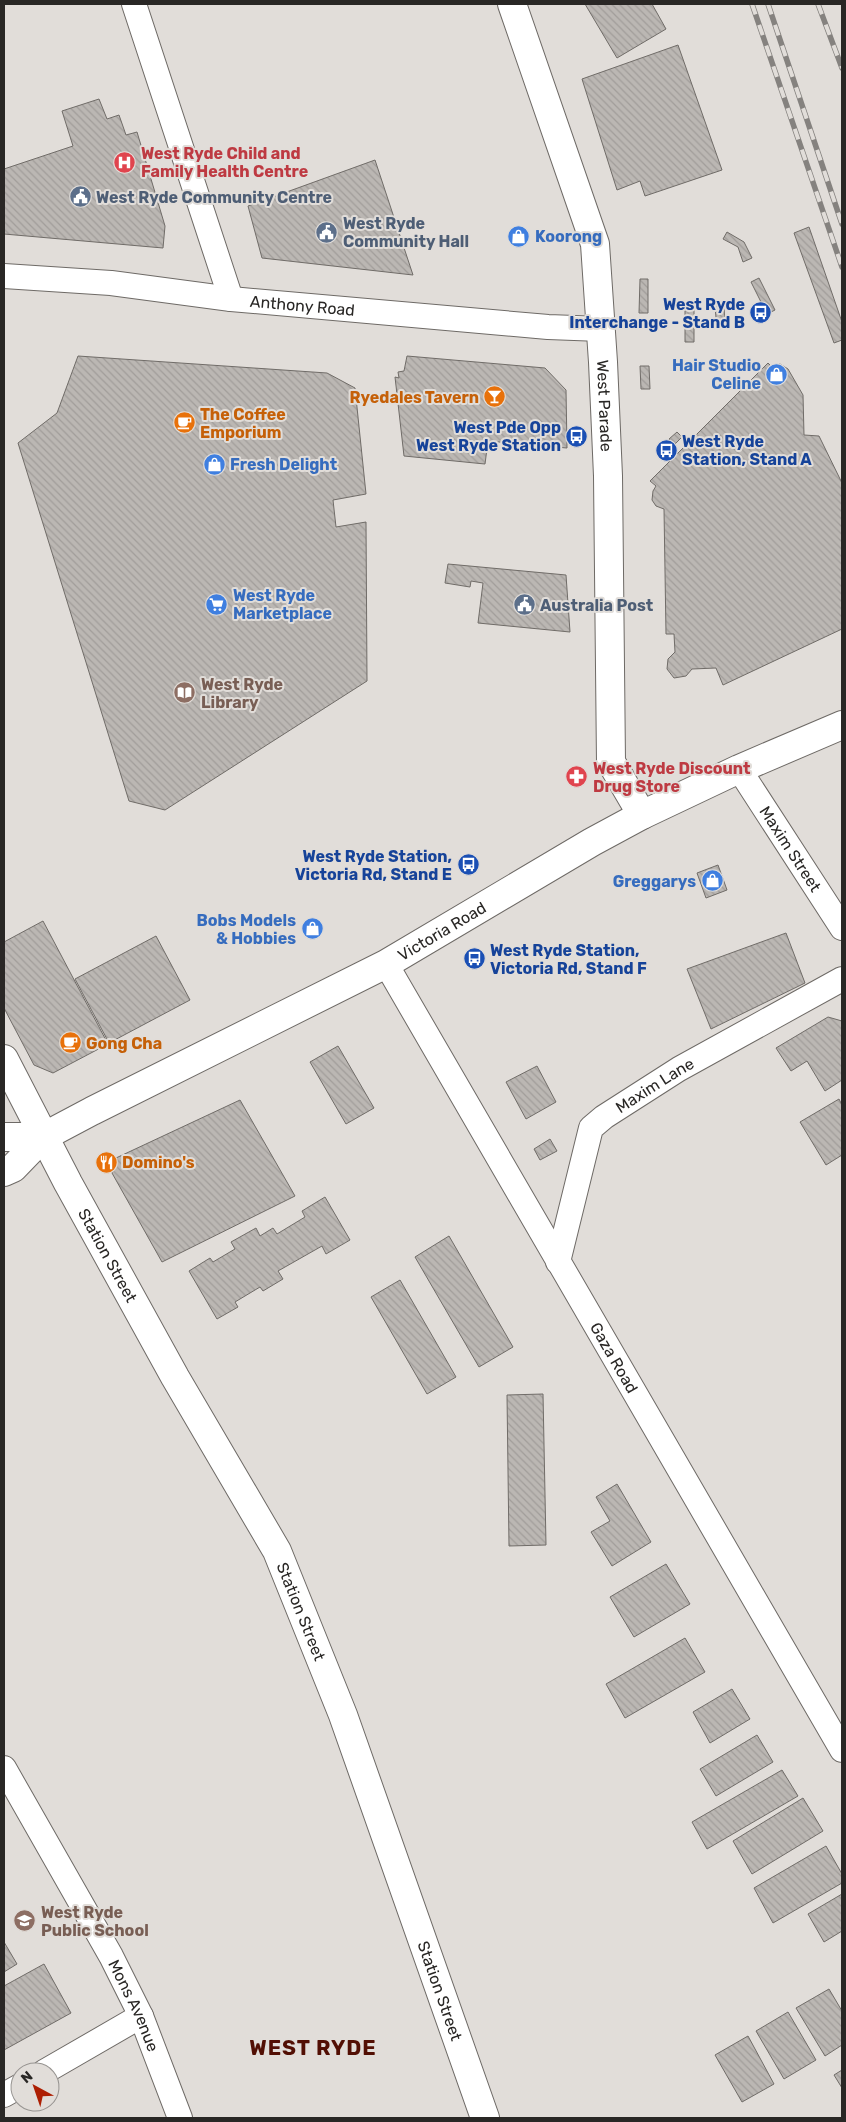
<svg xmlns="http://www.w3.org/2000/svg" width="846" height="2122" viewBox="0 0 846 2122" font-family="Rubik,sans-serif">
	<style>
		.building { fill: url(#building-back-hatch); stroke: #706c68 }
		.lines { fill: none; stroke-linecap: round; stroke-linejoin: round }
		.street-casing { stroke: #6e6a66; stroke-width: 26 }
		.secondary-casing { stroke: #6e6a66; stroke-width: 30 }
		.highway-casing { stroke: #6e6a66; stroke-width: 30 }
		.street { stroke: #fff; stroke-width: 24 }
		.secondary { stroke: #fff; stroke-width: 28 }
		.highway { stroke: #fff; stroke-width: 28 }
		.rail-casing { stroke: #85827f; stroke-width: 5.5 }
		.rail { stroke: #e1ddd9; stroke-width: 4; stroke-dasharray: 11; stroke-linecap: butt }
		.labels { text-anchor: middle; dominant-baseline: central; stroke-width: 4; stroke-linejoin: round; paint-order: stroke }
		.health-label { font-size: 16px; font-weight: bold; fill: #be3a42; stroke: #e1ddd9; text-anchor: start }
		.service-label { font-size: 16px; font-weight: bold; fill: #4e5e75; stroke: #e1ddd9; text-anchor: start }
		.shop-label { font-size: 16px; font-weight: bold; fill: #366cbe; stroke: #e1ddd9; text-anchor: start }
		.transit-label { font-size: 16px; font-weight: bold; fill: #164399; stroke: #e1ddd9; text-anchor: end }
		.street-label { font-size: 16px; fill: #292725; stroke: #e1ddd9 }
		.food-label { font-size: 16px; font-weight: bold; fill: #c56008; stroke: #e1ddd9; text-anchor: start }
		.education-label { font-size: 16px; font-weight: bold; fill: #785e54; stroke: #e1ddd9; text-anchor: start }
		.district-label { font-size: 21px; font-weight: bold; letter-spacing: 1px; fill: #520f04; stroke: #e1ddd9 }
	</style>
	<defs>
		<pattern id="building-back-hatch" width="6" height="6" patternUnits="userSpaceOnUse" patternTransform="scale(1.25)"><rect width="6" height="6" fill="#bbb7b3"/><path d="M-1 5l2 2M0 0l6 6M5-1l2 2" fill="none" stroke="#a19d9a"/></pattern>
	</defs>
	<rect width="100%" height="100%" fill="#e1ddd9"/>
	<g class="building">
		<polygon points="585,4 652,4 666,29 617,58"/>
		<polygon points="678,45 722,170 645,196 640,181 617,190 582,79"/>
		<polygon points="99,99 107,119 119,115 126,135 137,132 165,226 163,248 4,234 4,169 73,146 62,111"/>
		<polygon points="375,160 413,275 262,258 248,206"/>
		<polygon points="809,227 842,322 842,340 834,343 794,233"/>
		<polygon points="727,232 744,242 752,258 743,262 738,247 723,239"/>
		<polygon points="759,278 775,310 767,314 751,282"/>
		<polygon points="640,279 648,279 648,313 639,313"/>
		<polygon points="724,305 725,328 717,329 715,306"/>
		<polygon points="685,308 694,309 694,342 685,342"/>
		<polygon points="78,356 327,373 355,388 366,494 333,500 336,527 366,522 367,681 165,810 129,801 18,443 57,413"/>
		<polygon points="407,356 545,368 566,390 567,448 488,441 485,464 404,456 395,377 399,378 398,372 404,371"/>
		<polygon points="768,363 772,367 780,364 788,369 803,395 804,435 819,436 842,483 842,629 723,685 716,668 692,669 686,676 674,678 667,669 668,659 675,652 674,634 666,634 664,509 656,506 652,500 653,491 656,486 650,481"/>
		<polygon points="640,366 649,366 650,389 641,389"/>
		<polygon points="677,432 682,437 674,445 669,439"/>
		<polygon points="448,564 566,575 570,632 478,623 483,583 471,581 470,587 445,583"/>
		<polygon points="718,865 727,890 706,898 697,873"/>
		<polygon points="43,921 108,1044 53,1073 34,1065 4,1008 4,942"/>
		<polygon points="786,933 805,983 711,1029 687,969"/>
		<polygon points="156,936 190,1000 109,1043 75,979"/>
		<polygon points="828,1017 842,1021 842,1080 825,1091 807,1061 791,1071 776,1048"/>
		<polygon points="338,1046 374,1108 346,1124 310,1062"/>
		<polygon points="537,1066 556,1102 526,1119 506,1082"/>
		<polygon points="839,1099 842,1105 842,1155 826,1165 800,1122"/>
		<polygon points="240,1100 295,1196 162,1262 112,1173 116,1158"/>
		<polygon points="550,1139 557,1151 540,1160 534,1149"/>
		<polygon points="325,1197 350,1240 326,1254 322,1246 278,1271 283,1279 263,1291 260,1287 235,1302 238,1307 217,1319 189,1271 210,1258 213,1262 235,1249 231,1242 256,1228 260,1236 273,1228 277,1234 305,1217 302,1211"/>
		<polygon points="449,1236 513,1347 479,1367 415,1257"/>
		<polygon points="400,1280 456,1377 427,1394 371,1297"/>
		<polygon points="543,1394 546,1545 509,1546 507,1395"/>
		<polygon points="617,1484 651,1542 612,1566 591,1532 610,1521 596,1497"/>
		<polygon points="666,1564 690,1604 634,1637 610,1597"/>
		<polygon points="685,1638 705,1672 625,1718 606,1684"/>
		<polygon points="732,1689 750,1719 710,1743 693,1712"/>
		<polygon points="757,1735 773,1762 716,1796 700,1769"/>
		<polygon points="782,1770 798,1796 707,1849 692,1822"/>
		<polygon points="803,1798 823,1831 752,1874 733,1841"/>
		<polygon points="826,1846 842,1874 842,1883 773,1923 754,1888"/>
		<polygon points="842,1894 842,1931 824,1942 808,1914"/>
		<polygon points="4,1942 17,1964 4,1972"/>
		<polygon points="44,1964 71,2013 4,2050 4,1986"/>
		<polygon points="829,1989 842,2011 842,2045 825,2056 796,2008"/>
		<polygon points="788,2012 816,2060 784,2079 756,2031"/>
		<polygon points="748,2036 774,2084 742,2102 715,2055"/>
		<polygon points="842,2070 842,2088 834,2075"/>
	</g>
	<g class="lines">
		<defs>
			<g id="street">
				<polyline points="134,4 231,299"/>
				<path id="s1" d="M4 276 111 283 231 299 548 327 601 329"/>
				<path id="s2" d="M739 769 842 928"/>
				<path id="s3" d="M386 964 842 1750"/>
				<path id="s4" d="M558 1262 591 1128 604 1117 679 1069 842 979"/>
				<path id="s5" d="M4 1768 111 1956 141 2016 180 2118"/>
				<polyline points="44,2072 141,2016"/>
				<polyline points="4,2095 20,2086"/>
			</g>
			<g id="secondary">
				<path id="s6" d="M512 4 595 244 603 362 608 476 611 762 642 815"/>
				<path id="s7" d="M4 1059 68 1183 175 1377 277 1551 343 1715 485 2118"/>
			</g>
			<g id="highway">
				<polyline points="4,1137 43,1137"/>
				<path id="s8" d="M4 1172 13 1168 43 1137 92 1111 386 964 592 842 642 815 739 769 842 725"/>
			</g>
		</defs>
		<use href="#street" class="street-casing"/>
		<use href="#secondary" class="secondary-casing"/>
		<use href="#highway" class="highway-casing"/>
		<use href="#street" class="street"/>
		<use href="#secondary" class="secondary"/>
		<use href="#highway" class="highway"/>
		<defs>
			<g id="rail">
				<polyline points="752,4 842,267"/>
				<polyline points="768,4 842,224"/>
				<polyline points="818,4 842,68"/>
			</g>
		</defs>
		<use href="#rail" class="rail-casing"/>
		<use href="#rail" class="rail"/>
	</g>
	<defs>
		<symbol id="hospital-disc" viewBox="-11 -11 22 22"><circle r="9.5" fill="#e0444e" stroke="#e1ddd9"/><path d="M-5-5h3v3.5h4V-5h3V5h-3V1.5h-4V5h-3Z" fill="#fff"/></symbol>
		<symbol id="civic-disc" viewBox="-11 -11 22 22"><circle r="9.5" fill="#5c6f8a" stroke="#e1ddd9"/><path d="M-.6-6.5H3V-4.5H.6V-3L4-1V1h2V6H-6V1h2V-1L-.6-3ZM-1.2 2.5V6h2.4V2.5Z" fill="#fff"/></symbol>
		<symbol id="shop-disc" viewBox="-11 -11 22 22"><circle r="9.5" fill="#3f7fe0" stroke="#e1ddd9"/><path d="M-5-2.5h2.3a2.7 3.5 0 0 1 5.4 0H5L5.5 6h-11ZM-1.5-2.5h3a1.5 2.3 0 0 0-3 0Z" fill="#fff"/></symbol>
		<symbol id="bus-disc" viewBox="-11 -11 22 22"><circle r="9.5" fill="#1a4fb4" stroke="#e1ddd9"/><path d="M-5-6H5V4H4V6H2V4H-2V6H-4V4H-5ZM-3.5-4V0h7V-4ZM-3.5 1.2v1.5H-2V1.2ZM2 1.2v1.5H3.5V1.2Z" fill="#fff"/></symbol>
		<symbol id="bar-disc" viewBox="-11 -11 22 22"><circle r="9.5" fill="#e8710a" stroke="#e1ddd9"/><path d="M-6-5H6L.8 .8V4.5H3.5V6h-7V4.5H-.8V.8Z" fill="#fff"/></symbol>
		<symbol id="cafe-disc" viewBox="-11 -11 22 22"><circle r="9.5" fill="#e8710a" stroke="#e1ddd9"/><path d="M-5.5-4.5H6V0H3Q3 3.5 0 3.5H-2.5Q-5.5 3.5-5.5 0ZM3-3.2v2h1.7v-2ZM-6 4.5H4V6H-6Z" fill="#fff"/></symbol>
		<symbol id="supermarket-disc" viewBox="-11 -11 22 22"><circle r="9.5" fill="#3f7fe0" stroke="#e1ddd9"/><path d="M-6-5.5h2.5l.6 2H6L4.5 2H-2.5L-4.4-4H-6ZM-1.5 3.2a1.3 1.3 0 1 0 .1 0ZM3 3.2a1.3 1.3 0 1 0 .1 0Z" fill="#fff"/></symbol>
		<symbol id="library-disc" viewBox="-11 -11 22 22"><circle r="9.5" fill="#8d6e63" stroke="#e1ddd9"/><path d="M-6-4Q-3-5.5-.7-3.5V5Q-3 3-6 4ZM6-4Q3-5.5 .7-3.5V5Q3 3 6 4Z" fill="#fff"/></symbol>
		<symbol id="pharmacy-disc" viewBox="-11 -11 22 22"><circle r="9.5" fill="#e0444e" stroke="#e1ddd9"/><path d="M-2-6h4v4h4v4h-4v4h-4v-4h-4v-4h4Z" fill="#fff"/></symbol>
		<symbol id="restaurant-disc" viewBox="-11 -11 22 22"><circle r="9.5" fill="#e8710a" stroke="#e1ddd9"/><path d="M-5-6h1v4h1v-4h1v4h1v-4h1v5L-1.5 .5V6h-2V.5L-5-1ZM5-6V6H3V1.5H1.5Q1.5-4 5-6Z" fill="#fff"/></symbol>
		<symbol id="school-disc" viewBox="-11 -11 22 22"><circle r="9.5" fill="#8d6e63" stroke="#e1ddd9"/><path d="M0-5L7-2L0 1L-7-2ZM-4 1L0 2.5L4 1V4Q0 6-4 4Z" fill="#fff"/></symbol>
	</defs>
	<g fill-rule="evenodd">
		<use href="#hospital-disc" x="112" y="150" width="25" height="25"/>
		<use href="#civic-disc" x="68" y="184" width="25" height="25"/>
		<use href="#civic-disc" x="314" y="220" width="25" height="25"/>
		<use href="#shop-disc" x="506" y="224" width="25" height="25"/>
		<use href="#bus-disc" x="748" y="300" width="25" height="25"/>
		<use href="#shop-disc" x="764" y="362" width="25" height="25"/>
		<use href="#bar-disc" x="482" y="384" width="25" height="25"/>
		<use href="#cafe-disc" x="172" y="410" width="25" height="25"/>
		<use href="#bus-disc" x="564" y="424" width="25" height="25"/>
		<use href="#bus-disc" x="654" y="438" width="25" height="25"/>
		<use href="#shop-disc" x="202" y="452" width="25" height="25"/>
		<use href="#supermarket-disc" x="204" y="592" width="25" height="25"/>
		<use href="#civic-disc" x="512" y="592" width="25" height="25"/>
		<use href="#library-disc" x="172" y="680" width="25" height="25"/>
		<use href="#pharmacy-disc" x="564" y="764" width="25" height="25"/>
		<use href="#bus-disc" x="456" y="852" width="25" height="25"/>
		<use href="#shop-disc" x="700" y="868" width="25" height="25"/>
		<use href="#shop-disc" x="300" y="916" width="25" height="25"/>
		<use href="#bus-disc" x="462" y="946" width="25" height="25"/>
		<use href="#cafe-disc" x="58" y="1030" width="25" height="25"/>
		<use href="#restaurant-disc" x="94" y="1150" width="25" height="25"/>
		<use href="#school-disc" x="12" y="1908" width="25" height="25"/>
	</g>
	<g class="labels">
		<g class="health-label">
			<text x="141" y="153">West Ryde Child and<tspan x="141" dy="18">Family Health Centre</tspan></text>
			<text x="593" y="768">West Ryde Discount<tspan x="593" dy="18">Drug Store</tspan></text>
		</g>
		<g class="service-label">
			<text x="96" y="197">West Ryde Community Centre</text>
			<text x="343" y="223">West Ryde<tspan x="343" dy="18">Community Hall</tspan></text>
			<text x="540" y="605">Australia Post</text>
		</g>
		<g class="shop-label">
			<text x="535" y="236">Koorong</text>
			<text x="761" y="365" text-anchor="end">Hair Studio<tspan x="761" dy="18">Celine</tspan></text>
			<text x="230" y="464">Fresh Delight</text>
			<text x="233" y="595">West Ryde<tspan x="233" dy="18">Marketplace</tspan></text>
			<text x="696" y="881" text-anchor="end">Greggarys</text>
			<text x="296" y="920" text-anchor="end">Bobs Models<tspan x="296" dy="18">&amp; Hobbies</tspan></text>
		</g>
		<g class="transit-label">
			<text x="745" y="304">West Ryde<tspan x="745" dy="18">Interchange - Stand B</tspan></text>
			<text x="561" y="427">West Pde Opp<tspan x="561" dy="18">West Ryde Station</tspan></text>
			<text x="682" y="441" text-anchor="start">West Ryde<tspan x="682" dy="18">Station, Stand A</tspan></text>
			<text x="452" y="856">West Ryde Station,<tspan x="452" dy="18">Victoria Rd, Stand E</tspan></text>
			<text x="490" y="950" text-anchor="start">West Ryde Station,<tspan x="490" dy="18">Victoria Rd, Stand F</tspan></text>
		</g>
		<g class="street-label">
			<text stroke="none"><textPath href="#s1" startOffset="300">Anthony Road</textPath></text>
			<text stroke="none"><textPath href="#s6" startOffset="416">West Parade</textPath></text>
			<text stroke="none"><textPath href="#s2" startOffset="95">Maxim Street</textPath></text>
			<text stroke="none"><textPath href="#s8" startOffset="502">Victoria Road</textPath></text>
			<text stroke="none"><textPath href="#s4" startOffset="215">Maxim Lane</textPath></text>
			<text stroke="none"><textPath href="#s7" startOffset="222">Station Street</textPath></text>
			<text stroke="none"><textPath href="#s3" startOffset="455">Gaza Road</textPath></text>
			<text stroke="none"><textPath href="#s7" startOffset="628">Station Street</textPath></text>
			<text stroke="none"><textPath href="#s7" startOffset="1032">Station Street</textPath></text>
			<text stroke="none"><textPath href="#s5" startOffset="271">Mons Avenue</textPath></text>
		</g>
		<g class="food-label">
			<text x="479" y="397" text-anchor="end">Ryedales Tavern</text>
			<text x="200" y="414">The Coffee<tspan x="200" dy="18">Emporium</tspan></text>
			<text x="86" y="1043">Gong Cha</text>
			<text x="122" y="1162">Domino's</text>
		</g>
		<g class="education-label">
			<text x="201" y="684">West Ryde<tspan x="201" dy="18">Library</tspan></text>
			<text x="41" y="1912">West Ryde<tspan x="41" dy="18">Public School</tspan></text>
		</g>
		<g class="district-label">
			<text x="313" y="2047">WEST RYDE</text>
		</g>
	</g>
	<rect width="846" height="2122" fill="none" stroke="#292725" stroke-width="10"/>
	<g transform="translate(35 2087) rotate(320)"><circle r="24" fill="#e1ddd9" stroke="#979491"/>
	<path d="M0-4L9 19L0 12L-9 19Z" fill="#ad1f03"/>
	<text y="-8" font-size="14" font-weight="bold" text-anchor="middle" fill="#292725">N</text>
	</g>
</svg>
